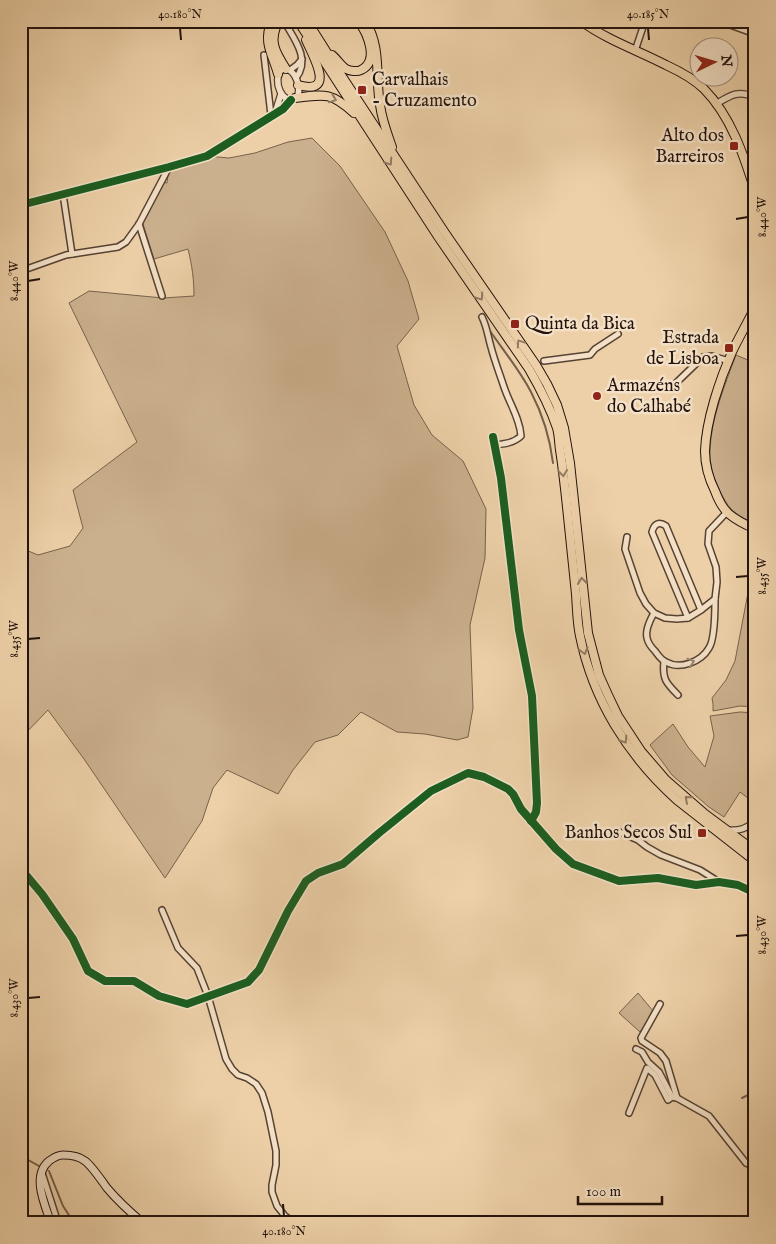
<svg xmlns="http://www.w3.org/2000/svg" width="776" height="1244" viewBox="0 0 776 1244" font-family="'IM FELL English',serif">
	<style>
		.green { fill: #cbb08d; stroke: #77624c }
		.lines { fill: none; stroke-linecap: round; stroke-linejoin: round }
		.stream { stroke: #735e4a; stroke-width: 2 }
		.minor-casing { stroke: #564233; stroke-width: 8 }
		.tertiary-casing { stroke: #564233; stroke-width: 8 }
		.secondary-casing { stroke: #23130c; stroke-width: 9 }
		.primary-casing { stroke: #23130c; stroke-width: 10 }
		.trunk-casing { stroke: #23130c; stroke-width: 10 }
		.minor { stroke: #f3e0c6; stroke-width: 5 }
		.tertiary { stroke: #f3e0c6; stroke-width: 5.5 }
		.secondary { stroke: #f3e0c6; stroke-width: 7 }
		.primary { stroke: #edd0a8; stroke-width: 8 }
		.trunk { stroke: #edd0a8; stroke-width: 8 }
		.cycleway-casing { stroke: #f3e0c6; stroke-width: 11 }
		.cycleway { stroke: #1b5e20; stroke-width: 8 }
		.oneway { stroke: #927b62 }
		.oneway2 { stroke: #958472 }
		.ticks { fill: none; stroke: #23130c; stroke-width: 2 }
		.poi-dot { fill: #8f2418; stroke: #f3e0c6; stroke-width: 2 }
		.labels { text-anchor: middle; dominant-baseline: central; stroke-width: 5; stroke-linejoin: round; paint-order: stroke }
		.poi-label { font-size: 18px; fill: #23130c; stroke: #f3e0c6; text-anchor: start }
		.neatline { fill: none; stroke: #23130c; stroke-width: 2 }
		.ticks-label { font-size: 12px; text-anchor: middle; fill: #23130c }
	</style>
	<rect width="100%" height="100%" fill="#edd0a8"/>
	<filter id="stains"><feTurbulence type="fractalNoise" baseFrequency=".004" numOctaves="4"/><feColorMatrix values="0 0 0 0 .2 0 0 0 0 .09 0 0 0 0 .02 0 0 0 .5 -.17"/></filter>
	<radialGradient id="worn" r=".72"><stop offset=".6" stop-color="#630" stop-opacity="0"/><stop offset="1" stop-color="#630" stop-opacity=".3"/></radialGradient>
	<g class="green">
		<path d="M312 138 340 166 385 232 408 281 419 319 397 346 414 405 432 435 463 461 486 509 485 558 470 625 473 708 468 737 457 740 425 734 397 732 361 712 338 735 315 742 293 770 278 794 227 770 213 788 202 821 165 878 84 759 48 710 21 738V548L38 555 70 546 83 528 73 490 137 442 69 303 89 291 163 298 194 296C194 280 192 265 188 249L154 259 142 221 162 182 167 183 169 167 207 156 229 158 255 153 288 142Z"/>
		<path d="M736 355 755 363V524C747 520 739 516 732 510 727 505 723 497 720 491 714 479 709 464 710 450 711 418 725 385 736 355Z"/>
		<polygon points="755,556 755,707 740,706 713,711 713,704 712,698 726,680 735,661"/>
		<polygon points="740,712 755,713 755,762 753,772 755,774 755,798 753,802 740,792 724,817 709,807 672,775 650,745 673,724 688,747 705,767 714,736 710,716"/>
		<polygon points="638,993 654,1012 640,1032 619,1013"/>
	</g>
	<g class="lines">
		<g class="stream">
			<path d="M490 331C504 351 520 371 531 392 543 415 550 438 553 463"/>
			<polyline points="742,1098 748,1095 755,1100"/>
			<polyline points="21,1156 39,1166"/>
			<polyline points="49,1171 63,1206 74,1223"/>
		</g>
		<defs>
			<g id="minor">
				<path d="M284 21C294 39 311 59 296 78"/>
				<polyline points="719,21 755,34"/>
				<polyline points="635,51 645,21"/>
				<polyline points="264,55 271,115"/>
				<polyline points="290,70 297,65 302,59"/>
				<polyline points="63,194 72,254"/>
				<polyline points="139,224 162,296"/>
				<polyline points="21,271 66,255 118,247 126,242 139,224 169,167"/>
				<path d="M482 317C487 327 488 337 491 347 494 359 499 372 503 384 508 401 520 418 521 436 514 443 504 444 494 445"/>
				<polyline points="544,361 590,355 595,349 618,334"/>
				<polyline points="675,384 703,357 712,356 729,361"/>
				<polyline points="493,437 501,478 519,630 532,696 537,803 536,812 531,821"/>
				<polyline points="627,537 625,549 640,593 646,604 654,613 665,618 677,619 688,618 701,610 715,599 717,582 716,567 708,544 709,531 727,512"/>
				<path d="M654 613C650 620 645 630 647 638 648 643 652 648 655 651 658 655 661 660 666 662 680 670 701 662 709 648 715 639 715 611 715 599"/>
				<path d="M688 618 652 532C654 524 659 521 666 526L701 610"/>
				<path d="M664 661C662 679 666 683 678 695"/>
				<polyline points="755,822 753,808 755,804"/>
				<polyline points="617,831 638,840 647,847 661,855 700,870 719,882"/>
				<polyline points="21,869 42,894 73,939 88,971 105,981 134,981 159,996 187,1004 248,982 259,970 288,911 306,881 318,873 343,864 379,833 431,791 468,773 484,777 508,789 513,794 521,809 556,849 573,864 619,881 658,878 696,885 719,882 738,885 755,893"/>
				<polyline points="162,910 178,948 197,968 208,996 226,1059 232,1069 238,1075 247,1078 256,1084 262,1093 268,1112 276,1151 276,1165 272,1185 272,1192 277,1206 285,1216 295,1223"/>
				<polyline points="660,1004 641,1038 642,1041 660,1053 666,1061 677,1098"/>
				<polyline points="636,1049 642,1052 648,1062 659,1072 672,1097"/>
				<polyline points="629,1113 647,1068 655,1075 668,1100 672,1097 677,1098 709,1116 746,1163 755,1167"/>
				<polyline points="42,1173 58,1223"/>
			</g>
			<g id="tertiary">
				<path d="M282 69C296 66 303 92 296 98 283 107 271 80 282 69Z"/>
				<path d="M716 104C731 95 737 90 755 97"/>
				<polyline points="275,113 281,94"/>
				<polyline points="21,205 169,167 207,156 283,109 291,100"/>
				<path d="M727 830C740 831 744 829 755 822"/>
			</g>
			<path id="secondary" d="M51 1223C45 1205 31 1176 49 1161 53 1158 57 1155 63 1155 69 1155 79 1156 85 1161 91 1165 102 1181 107 1188 118 1201 130 1212 143 1223"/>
			<g id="primary">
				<path d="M581 21C607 40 637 50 666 65 679 71 694 79 704 89 731 116 744 156 755 191"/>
				<path d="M755 307C748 322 739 337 732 352 720 379 706 420 705 451 705 464 709 479 715 491 718 499 722 508 729 514 736 520 746 525 755 529"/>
			</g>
			<g id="trunk">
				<path d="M272 21C262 42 273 55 278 74"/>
				<path d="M279 21C268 40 275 52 286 69"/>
				<path d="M298 21 439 238 529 369C540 388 550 407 557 428 559 435 559 443 560 450 563 469 565 488 567 507 570 536 573 565 576 594 577 608 577 622 580 636 593 700 628 756 677 800L755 861"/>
				<polyline points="307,21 341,75 445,233 536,365 547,384 557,405 564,428 570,463 588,633 599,675 608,695 618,716 641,751 666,780 705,814 755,851"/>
				<path d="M365 21C382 47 375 76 380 105 382 120 387 133 392 147"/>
				<path d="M332 55C337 59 341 66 346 69 350 71 357 72 361 70 380 61 367 32 358 21"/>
				<path d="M298 85C337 96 313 56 306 40"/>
				<path d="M295 98C325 94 331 92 354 113"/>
			</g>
		</defs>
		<use href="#minor" class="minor-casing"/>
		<use href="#tertiary" class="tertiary-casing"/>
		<use href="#secondary" class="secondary-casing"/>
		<use href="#primary" class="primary-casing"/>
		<use href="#trunk" class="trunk-casing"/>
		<use href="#minor" class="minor"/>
		<use href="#tertiary" class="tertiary"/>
		<use href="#secondary" class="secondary"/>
		<use href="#primary" class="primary"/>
		<use href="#trunk" class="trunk"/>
		<defs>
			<g id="cycleway">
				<polyline points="21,205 169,167 207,156 283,109 291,100"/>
				<polyline points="493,437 501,478 519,630 532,696 537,803 536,812 531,821"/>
				<polyline points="21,869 42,894 73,939 88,971 105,981 134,981 159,996 187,1004 248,982 259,970 288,911 306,881 318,873 343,864 379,833 431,791 468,773 484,777 508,789 513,794 521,809 556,849 573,864 619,881 658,878 696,885 719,882 738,885 755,893"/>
			</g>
		</defs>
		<use href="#cycleway" class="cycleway-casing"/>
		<use href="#cycleway" class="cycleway"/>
	</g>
	<defs><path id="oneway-chevron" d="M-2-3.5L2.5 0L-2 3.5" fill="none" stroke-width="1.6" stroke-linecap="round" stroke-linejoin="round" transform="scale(1.25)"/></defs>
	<g class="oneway">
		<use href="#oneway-chevron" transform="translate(333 99) rotate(21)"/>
		<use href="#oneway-chevron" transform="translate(389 162) rotate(57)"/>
		<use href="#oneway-chevron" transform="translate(480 297) rotate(56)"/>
		<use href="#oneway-chevron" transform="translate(520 343) rotate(-124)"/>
		<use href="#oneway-chevron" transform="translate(563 473) rotate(84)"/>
		<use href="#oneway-chevron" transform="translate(582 581) rotate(-96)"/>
		<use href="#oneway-chevron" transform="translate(584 651) rotate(75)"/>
		<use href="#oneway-chevron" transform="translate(624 740) rotate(57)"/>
		<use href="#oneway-chevron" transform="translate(688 799) rotate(-139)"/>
	</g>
	<use class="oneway2" href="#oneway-chevron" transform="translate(691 662) rotate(-19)"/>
	<path class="ticks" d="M180 28 181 40M648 28 649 40M736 219 748 217M28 281 40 279M736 577 748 576M28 639 40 638M736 936 748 935M28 998 40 997M283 1204 284 1216"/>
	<g class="poi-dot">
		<rect x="357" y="85" width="10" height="10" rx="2.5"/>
		<rect x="729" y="141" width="10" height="10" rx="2.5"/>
		<rect x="510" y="319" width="10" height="10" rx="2.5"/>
		<rect x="724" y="343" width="10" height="10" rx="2.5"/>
		<circle cx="597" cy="396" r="5"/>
		<rect x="697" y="828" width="10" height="10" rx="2.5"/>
	</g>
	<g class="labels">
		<g class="poi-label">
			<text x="372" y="80">Carvalhais<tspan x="372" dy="21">- Cruzamento</tspan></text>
			<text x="724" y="136" text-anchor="end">Alto dos<tspan x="724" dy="21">Barreiros</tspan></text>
			<text x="525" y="324">Quinta da Bica</text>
			<text x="719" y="338" text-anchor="end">Estrada<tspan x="719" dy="21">de Lisboa</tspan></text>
			<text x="607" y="386">Armazéns<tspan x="607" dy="21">do Calhabé</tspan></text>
			<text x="692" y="833" text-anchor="end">Banhos Secos Sul</text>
		</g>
	</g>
	<rect width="776" height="1244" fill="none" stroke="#edd0a8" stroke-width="55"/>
	<g transform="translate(714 62) rotate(85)"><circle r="24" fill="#f3e0c6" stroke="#a08e7c"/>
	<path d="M0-4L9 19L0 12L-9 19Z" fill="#8f2418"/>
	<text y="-8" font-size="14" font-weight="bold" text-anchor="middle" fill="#23130c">N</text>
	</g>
	<path d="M578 1196v8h84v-8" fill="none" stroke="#23130c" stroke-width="2.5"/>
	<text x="586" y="1196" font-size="15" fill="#23130c" stroke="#f3e0c6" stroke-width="4" paint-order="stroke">100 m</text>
	<rect x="28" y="28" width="720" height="1188" class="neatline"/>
	<g class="ticks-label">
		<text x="180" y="18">40.180°N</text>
		<text x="648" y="18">40.185°N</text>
		<text transform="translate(762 217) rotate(-90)" y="4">8.440°W</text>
		<text transform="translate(14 281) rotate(-90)" y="4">8.440°W</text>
		<text transform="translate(762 576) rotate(-90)" y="4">8.435°W</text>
		<text transform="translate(14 639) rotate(-90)" y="4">8.435°W</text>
		<text transform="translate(762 935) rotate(-90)" y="4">8.430°W</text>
		<text transform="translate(14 998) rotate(-90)" y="4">8.430°W</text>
		<text x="284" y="1235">40.180°N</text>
	</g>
	<rect width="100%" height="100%" filter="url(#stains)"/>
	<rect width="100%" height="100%" fill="url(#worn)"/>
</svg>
